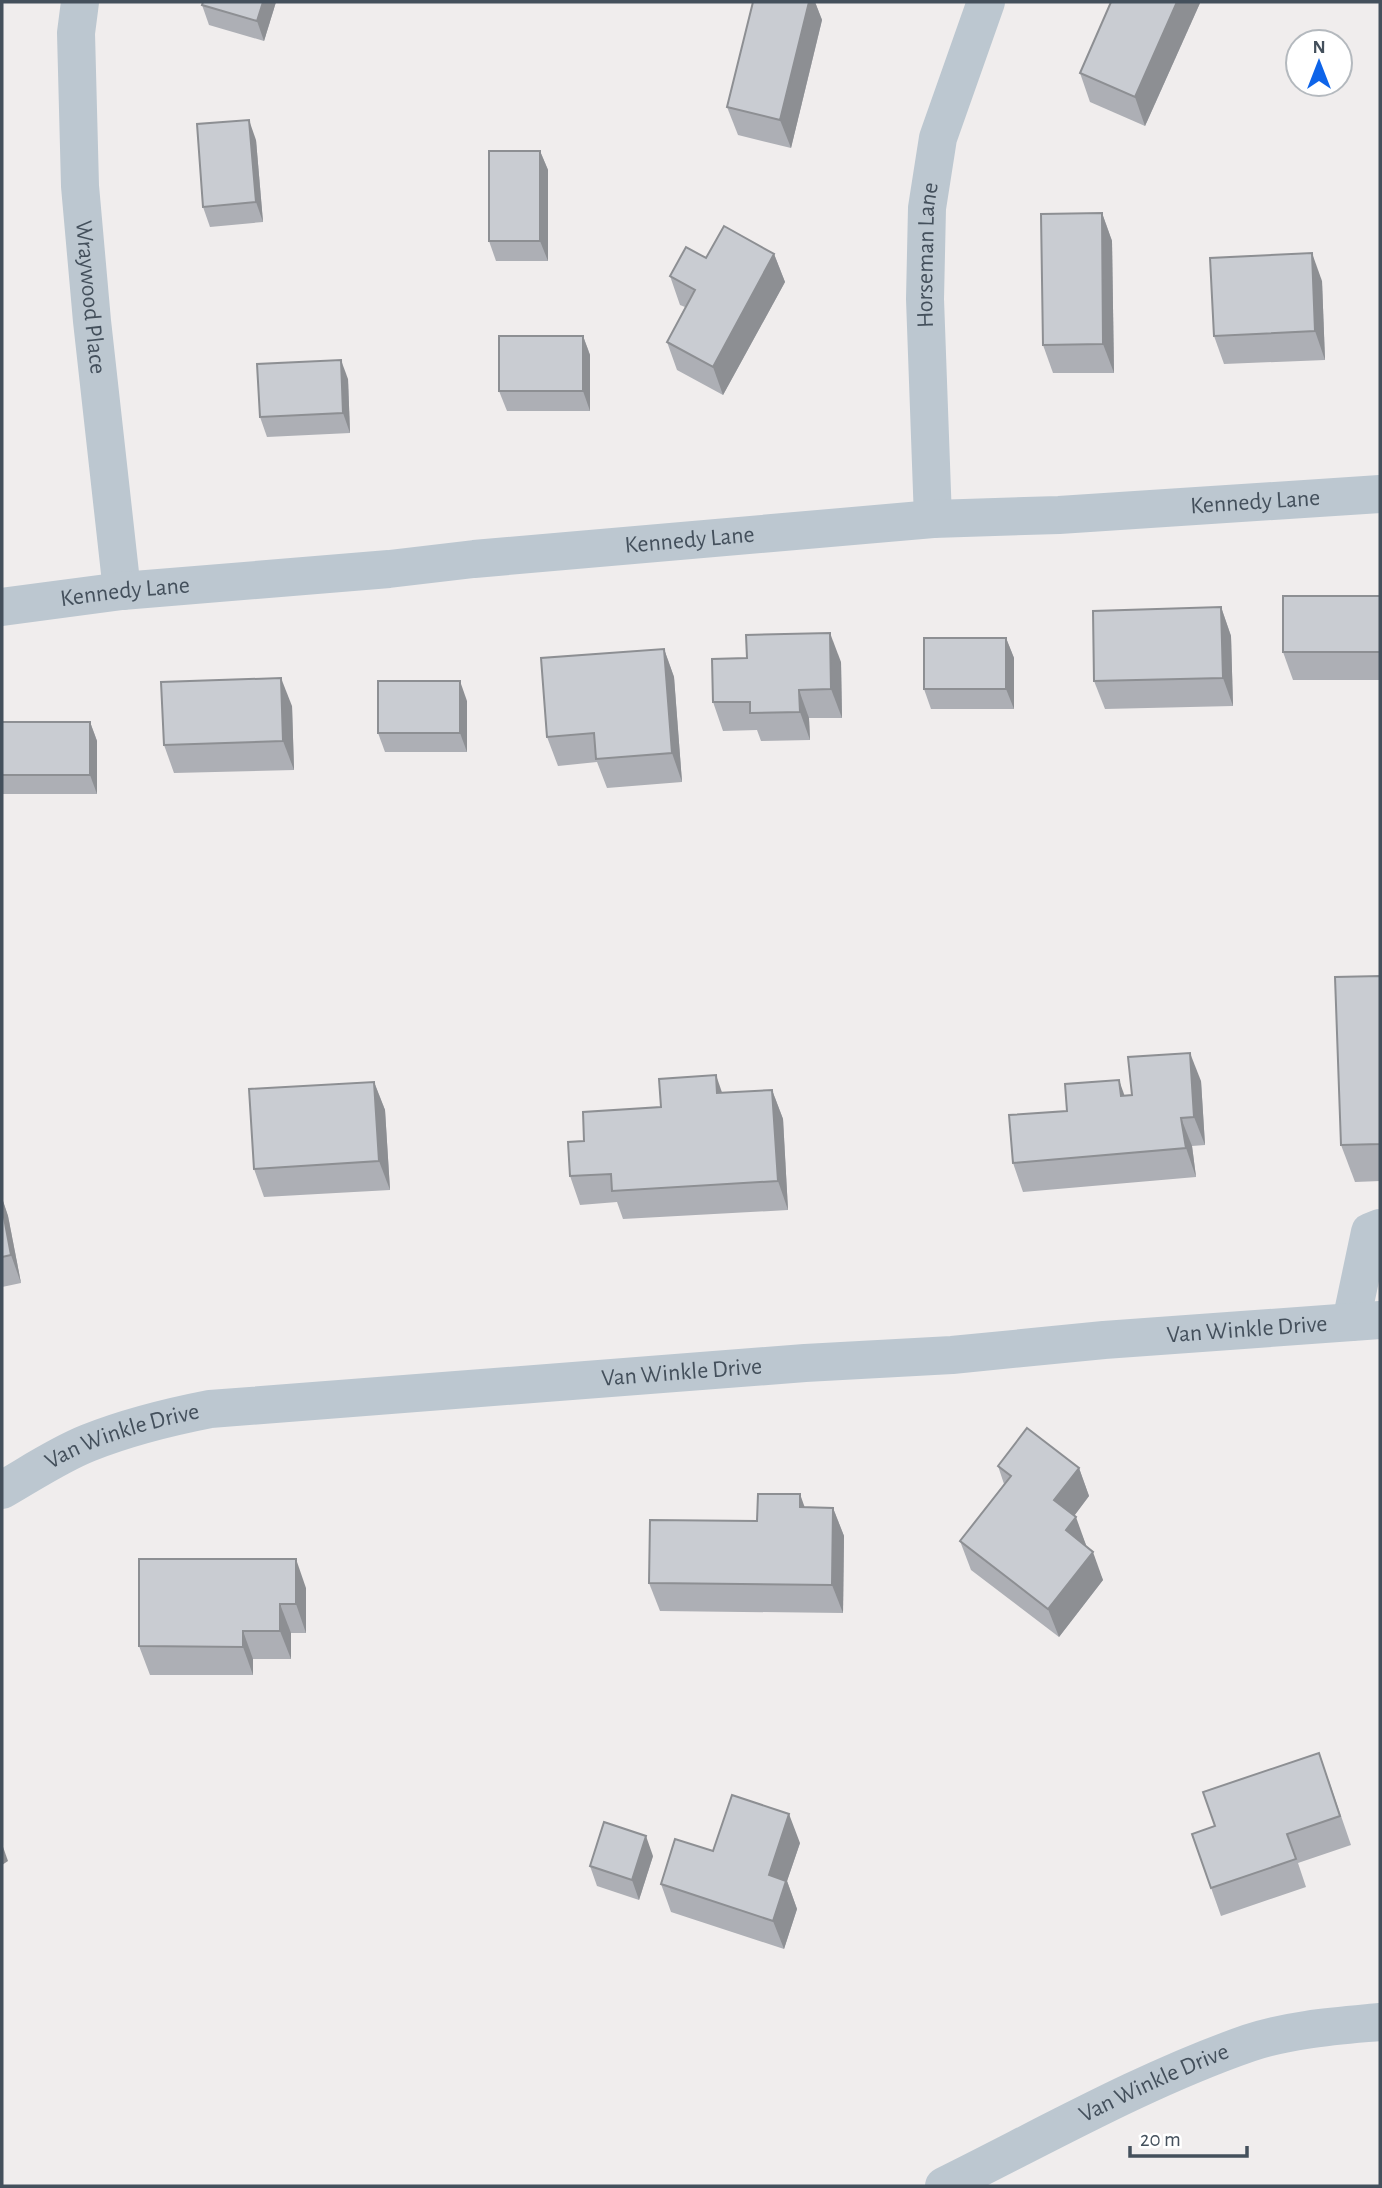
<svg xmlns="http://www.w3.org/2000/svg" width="1382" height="2188" viewBox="0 0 1382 2188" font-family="'Alegreya Sans',sans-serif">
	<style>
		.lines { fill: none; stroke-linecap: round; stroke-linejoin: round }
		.minor { stroke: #bcc7d0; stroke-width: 38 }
		.wall { fill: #adafb5 }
		.shaded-wall { fill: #8d8f93 }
		.building { fill: #c9ccd2; stroke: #8d8f93; stroke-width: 2 }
		.labels { text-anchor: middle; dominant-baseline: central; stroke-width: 7; stroke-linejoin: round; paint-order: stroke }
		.street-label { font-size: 24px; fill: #44505c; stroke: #fff }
	</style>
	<rect width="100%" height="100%" fill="#f0eded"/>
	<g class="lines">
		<g class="minor">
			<path id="s1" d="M80 2 76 33 80 186 92 321 122 591"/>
			<path id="s2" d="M933 519 925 299 927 208 938 138 986 2"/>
			<path id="s3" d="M2 607 122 591 389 569 474 559 933 519 1059 515 1380 494"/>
			<polyline points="1351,1322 1370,1232 1380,1228"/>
			<path id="s4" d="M2 1490C30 1474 58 1455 88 1443 128 1427 169 1417 210 1409L805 1363 952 1355 1104 1340 1380 1320"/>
			<path id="s5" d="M944 2186C1043 2137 1145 2079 1249 2043 1291 2029 1337 2026 1380 2022"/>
		</g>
	</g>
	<g class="wall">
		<polygon points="276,2 264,41 209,25 202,5"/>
		<polygon points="753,2 815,2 822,20 791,148 738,135 727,107"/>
		<polygon points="1200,3 1145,126 1090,102 1080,73"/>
		<polygon points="256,140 263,222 210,227 203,207"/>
		<polygon points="540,151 548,170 548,261 496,261 489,241"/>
		<polygon points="1102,213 1112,241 1114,373 1053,373 1043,345"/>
		<polygon points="774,254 785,282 723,395 677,370 667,342 685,307 680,305 670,276 706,258"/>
		<polygon points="1322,281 1325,360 1224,364 1214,336"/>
		<polygon points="583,336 590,355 590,411 507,411 499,391"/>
		<polygon points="348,379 350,433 267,437 260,417"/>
		<polygon points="1380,596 1380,680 1293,680 1283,652"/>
		<polygon points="1221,607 1231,636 1233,706 1105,709 1094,681"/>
		<polygon points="1006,638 1014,658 1014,709 931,709 924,689"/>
		<polygon points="664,649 674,677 682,782 607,788 597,762 558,766 547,737"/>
		<polygon points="747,658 841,662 842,718 809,718 810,740 761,741 757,730 723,731 713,702"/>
		<polygon points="467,701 467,752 385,752 378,733"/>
		<polygon points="292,706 294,770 174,773 164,745"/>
		<polygon points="2,722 90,722 97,741 97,794 2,794"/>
		<polygon points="1380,976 1380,1181 1355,1182 1341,1145"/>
		<polygon points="1201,1081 1205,1145 1192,1146 1196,1177 1023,1192 1013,1163 1067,1111 1125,1096 1132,1095"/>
		<polygon points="374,1082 385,1110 390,1190 264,1197 254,1169"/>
		<polygon points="772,1090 783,1119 788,1210 623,1219 617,1202 580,1205 570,1176 584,1141 661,1107 723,1093"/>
		<polygon points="2,1198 8,1216 21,1283 2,1287"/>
		<polygon points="998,1466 1079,1468 1089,1496 1074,1516 1086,1545 1086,1546 1103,1580 1059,1637 971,1570 960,1541 1004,1484"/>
		<polygon points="804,1507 833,1508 844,1536 843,1613 660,1611 649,1583 757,1521"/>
		<polygon points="306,1588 306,1633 291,1633 291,1659 253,1659 253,1675 150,1675 139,1646"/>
		<polygon points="1329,1781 1351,1845 1298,1863 1306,1887 1221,1916 1192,1834 1215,1826"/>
		<polygon points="800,1843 787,1881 797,1909 784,1949 671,1912 661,1884 713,1851"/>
		<polygon points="653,1856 639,1900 597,1886 590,1866"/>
	</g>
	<g class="shaded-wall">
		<polygon points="263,2 276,2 264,41 257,21"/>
		<polygon points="809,2 815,2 822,20 791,148 780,120"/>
		<polygon points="1177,2 1199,2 1200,3 1145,126 1135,97"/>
		<polygon points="249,120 256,140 263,222 256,202"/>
		<polygon points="540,151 548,170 548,261 540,241"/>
		<polygon points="1102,213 1112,241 1114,373 1103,344"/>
		<polygon points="1312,253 1322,281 1325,360 1315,331"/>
		<polygon points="774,254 785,282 723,395 713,367"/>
		<polygon points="583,336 590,355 590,411 583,391"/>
		<polygon points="341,360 348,379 350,433 343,413"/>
		<polygon points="1221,607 1231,636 1233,706 1223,678"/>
		<polygon points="830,633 841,662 842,718 831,689"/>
		<polygon points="1006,638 1014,658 1014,709 1006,689"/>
		<polygon points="664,649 674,677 682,782 672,753"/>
		<polygon points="281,678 292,706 294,770 283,741"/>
		<polygon points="460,681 467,701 467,752 460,733"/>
		<polygon points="799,690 809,718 810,740 800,712"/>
		<polygon points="90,722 97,741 97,794 90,775"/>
		<polygon points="1190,1053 1201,1081 1205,1145 1194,1117"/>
		<polygon points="716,1075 726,1104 717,1093"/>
		<polygon points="1119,1080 1129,1108 1121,1096"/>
		<polygon points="374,1082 385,1110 390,1190 379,1161"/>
		<polygon points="772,1090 783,1119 788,1210 778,1181"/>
		<polygon points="1181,1118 1192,1146 1196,1177 1186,1148"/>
		<polygon points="2,1198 8,1216 21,1283 11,1255 2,1207"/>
		<polygon points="1079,1468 1089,1496 1065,1528 1054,1500"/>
		<polygon points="800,1494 810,1522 800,1507"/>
		<polygon points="833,1508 844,1536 843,1613 832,1585"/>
		<polygon points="1076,1517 1086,1545 1076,1559 1066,1530"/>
		<polygon points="1093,1552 1103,1580 1059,1637 1048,1609"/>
		<polygon points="296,1559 306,1588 306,1633 296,1604"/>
		<polygon points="280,1604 291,1633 291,1659 280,1631"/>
		<polygon points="243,1631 253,1659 253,1675 243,1647"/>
		<polygon points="789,1814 800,1843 787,1881 797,1909 784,1949 773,1921 769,1875"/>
		<polygon points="646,1836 653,1856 639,1900 632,1880"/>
		<polygon points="2,1844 8,1861 2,1865"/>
	</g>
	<g class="building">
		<polygon points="203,2 263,2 257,21 202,5"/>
		<polygon points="753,2 809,2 780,120 727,107"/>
		<polygon points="1111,2 1177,2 1135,97 1080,73"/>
		<polygon points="249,120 256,202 203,207 197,124"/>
		<rect x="489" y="151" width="51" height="90"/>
		<polygon points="1102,213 1103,344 1043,345 1041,214"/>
		<polygon points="724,226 774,254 713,367 667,342 695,290 670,276 686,247 706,258"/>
		<polygon points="1312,253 1315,331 1214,336 1210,258"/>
		<rect x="499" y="336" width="84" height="55"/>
		<polygon points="341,360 343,413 260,417 257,364"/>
		<rect x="1283" y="596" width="97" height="56"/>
		<polygon points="1221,607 1223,678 1094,681 1093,611"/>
		<polygon points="830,633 831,689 799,690 800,712 750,713 750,702 713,702 712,659 747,658 746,635"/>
		<rect x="924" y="638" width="82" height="51"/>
		<polygon points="664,649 672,753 596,759 594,733 547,737 541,658"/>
		<polygon points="281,678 283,741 164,745 161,682"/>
		<rect x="378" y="681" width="82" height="52"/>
		<rect x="2" y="722" width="88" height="53"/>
		<polygon points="1380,976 1380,1144 1341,1145 1335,977"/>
		<polygon points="1190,1053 1194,1117 1181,1118 1186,1148 1013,1163 1009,1115 1067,1111 1065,1084 1119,1080 1121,1096 1132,1095 1128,1057"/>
		<polygon points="716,1075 717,1093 772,1090 778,1181 612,1191 611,1174 570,1176 568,1142 584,1141 583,1112 661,1107 659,1079"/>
		<polygon points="374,1082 379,1161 254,1169 249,1089"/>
		<polygon points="2,1207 11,1255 2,1257"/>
		<polygon points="1027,1428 1079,1468 1054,1500 1076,1517 1066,1530 1093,1552 1048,1609 960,1541 1011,1476 998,1466"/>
		<polygon points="758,1494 800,1494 800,1507 833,1508 832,1585 649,1583 650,1520 757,1521"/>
		<polygon points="139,1559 296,1559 296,1604 280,1604 280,1631 243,1631 243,1647 139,1646"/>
		<polygon points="1319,1753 1340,1816 1287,1834 1296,1859 1211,1888 1192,1834 1215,1826 1203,1792"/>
		<polygon points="732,1795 789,1814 769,1875 786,1881 773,1921 661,1884 675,1839 713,1851"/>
		<polygon points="604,1822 646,1836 632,1880 590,1866"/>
	</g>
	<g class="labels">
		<g class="street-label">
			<text stroke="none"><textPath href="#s2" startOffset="264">Horseman Lane</textPath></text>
			<text stroke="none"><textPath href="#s1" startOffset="296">Wraywood Place</textPath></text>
			<text stroke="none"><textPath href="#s3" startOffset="1258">Kennedy Lane</textPath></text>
			<text stroke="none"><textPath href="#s3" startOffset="691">Kennedy Lane</textPath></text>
			<text stroke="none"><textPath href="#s3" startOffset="124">Kennedy Lane</textPath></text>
			<text stroke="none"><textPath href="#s4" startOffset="1265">Van Winkle Drive</textPath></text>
			<text stroke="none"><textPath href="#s4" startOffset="698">Van Winkle Drive</textPath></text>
			<text stroke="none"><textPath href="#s4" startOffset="133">Van Winkle Drive</textPath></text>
			<text stroke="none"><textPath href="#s5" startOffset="234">Van Winkle Drive</textPath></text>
		</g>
	</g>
	<rect width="1382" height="2188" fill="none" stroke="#44505c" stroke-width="7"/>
	<g transform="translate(1319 63)"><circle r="33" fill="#ffffff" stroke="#b4b9be" stroke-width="2"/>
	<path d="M0-5L12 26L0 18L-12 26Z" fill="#0e64e9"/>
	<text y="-10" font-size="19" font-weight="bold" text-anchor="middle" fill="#44505c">N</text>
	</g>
	<path d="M1130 2146v10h117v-10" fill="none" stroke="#44505c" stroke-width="3.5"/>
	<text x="1140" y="2146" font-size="21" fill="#44505c" stroke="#ffffff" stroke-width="5" paint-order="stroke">20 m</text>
</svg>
